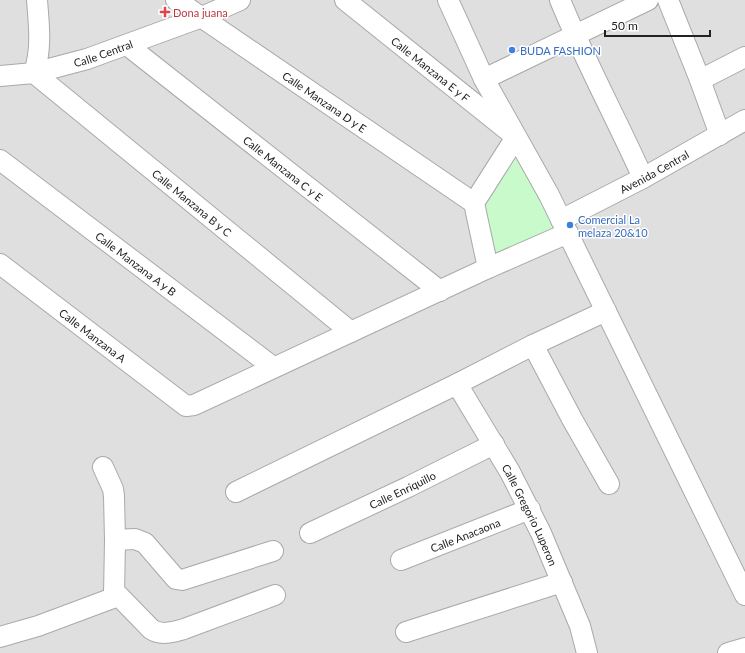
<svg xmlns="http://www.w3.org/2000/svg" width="745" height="653" viewBox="0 0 745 653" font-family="Lato,sans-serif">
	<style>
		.residential { fill: #e0dfdf }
		.park { fill: #c8facc }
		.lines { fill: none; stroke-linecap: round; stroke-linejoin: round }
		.minor-casing { stroke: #a9a9a9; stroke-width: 22 }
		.minor { stroke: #fff; stroke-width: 20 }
		.health-dot { fill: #e0444e; stroke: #fff; stroke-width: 1.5 }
		.shop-dot { fill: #3f7fe0; stroke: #fff; stroke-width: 1.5 }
		.labels { text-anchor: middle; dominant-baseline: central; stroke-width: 3; stroke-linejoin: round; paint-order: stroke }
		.health-label { font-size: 11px; fill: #be3a42; stroke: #fff; text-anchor: start }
		.shop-label { font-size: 11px; fill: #366cbe; stroke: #fff; text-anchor: start }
		.street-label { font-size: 11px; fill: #222; stroke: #fff }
	</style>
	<rect width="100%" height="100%" fill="#f2efe9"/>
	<rect class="residential" x="0" y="0" width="745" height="653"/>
	<polygon class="park" points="515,156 556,228 492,258 480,202"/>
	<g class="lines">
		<defs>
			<g id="minor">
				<path id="s1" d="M37 0C39 26 42 48 34 73L351 332"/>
				<path id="s2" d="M176 0 474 203"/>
				<path id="s3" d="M345 0 516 137 474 203 488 268"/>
				<polyline points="448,0 484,79 549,195 745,595"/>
				<path d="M560 0C585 61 616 118 643 178"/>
				<polyline points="668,0 700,80 720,135"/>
				<path id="s4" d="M127 45 440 291"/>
				<path id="s5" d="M0 76 34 73 87 59 202 17 240 0"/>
				<polyline points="484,79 648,0"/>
				<polyline points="700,80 745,57"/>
				<path id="s6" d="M0 160 273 367"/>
				<path id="s7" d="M561 220 643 178 745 120"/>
				<path id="s8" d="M0 264 186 406 194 405 488 268 568 233"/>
				<polyline points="533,345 572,419 609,484"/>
				<path id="s9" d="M457 384 510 472 541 533 580 626 587 653"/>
				<polyline points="236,492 457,384 533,345 606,311"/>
				<path id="s10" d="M310 533 408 487 494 444"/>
				<polyline points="115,540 135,539 145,543 176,579 182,580 273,551"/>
				<path id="s11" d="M401 560 530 509"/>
				<path d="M114 591 151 629C161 636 173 632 184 629L275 595"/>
				<polyline points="406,632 562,582"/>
				<polyline points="0,637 38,626 113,598 114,597 115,540 114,496 113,489 103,467"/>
				<polyline points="728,653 745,648"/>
			</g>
		</defs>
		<use href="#minor" class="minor-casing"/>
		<use href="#minor" class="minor"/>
	</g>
	<path class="health-dot" d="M163 6h4v4h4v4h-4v4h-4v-4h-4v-4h4z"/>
	<g class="shop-dot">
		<circle cx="512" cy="50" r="4"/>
		<circle cx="570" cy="225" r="4"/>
	</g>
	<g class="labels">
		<g class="health-label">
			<text x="173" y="12">Dona juana</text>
		</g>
		<g class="shop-label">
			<text x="520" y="50">BUDA FASHION</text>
			<text x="578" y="219">Comercial La<tspan x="578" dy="13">melaza 20&amp;10</tspan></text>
		</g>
		<g class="street-label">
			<text stroke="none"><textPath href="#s5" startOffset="106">Calle Central</textPath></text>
			<text stroke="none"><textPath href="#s3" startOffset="110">Calle Manzana E y F</textPath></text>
			<text stroke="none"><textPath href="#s2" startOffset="180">Calle Manzana D y E</textPath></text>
			<text stroke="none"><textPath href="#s4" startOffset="199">Calle Manzana C y E</textPath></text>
			<text stroke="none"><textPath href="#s7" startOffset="105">Avenida Central</textPath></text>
			<text stroke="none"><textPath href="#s1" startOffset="278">Calle Manzana B y C</textPath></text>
			<text stroke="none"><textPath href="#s6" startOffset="171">Calle Manzana A y B</textPath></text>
			<text stroke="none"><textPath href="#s8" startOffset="117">Calle Manzana A</textPath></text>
			<text stroke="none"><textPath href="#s10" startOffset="102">Calle Enriquillo</textPath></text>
			<text stroke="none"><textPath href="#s9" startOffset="150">Calle Gregorio Luperon</textPath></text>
			<text stroke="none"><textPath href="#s11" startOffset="69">Calle Anacaona</textPath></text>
		</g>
	</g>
	<path d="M605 30v6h105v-6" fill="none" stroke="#222222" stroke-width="2"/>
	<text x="611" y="30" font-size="12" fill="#222222" stroke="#ffffff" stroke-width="3" paint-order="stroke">50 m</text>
</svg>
